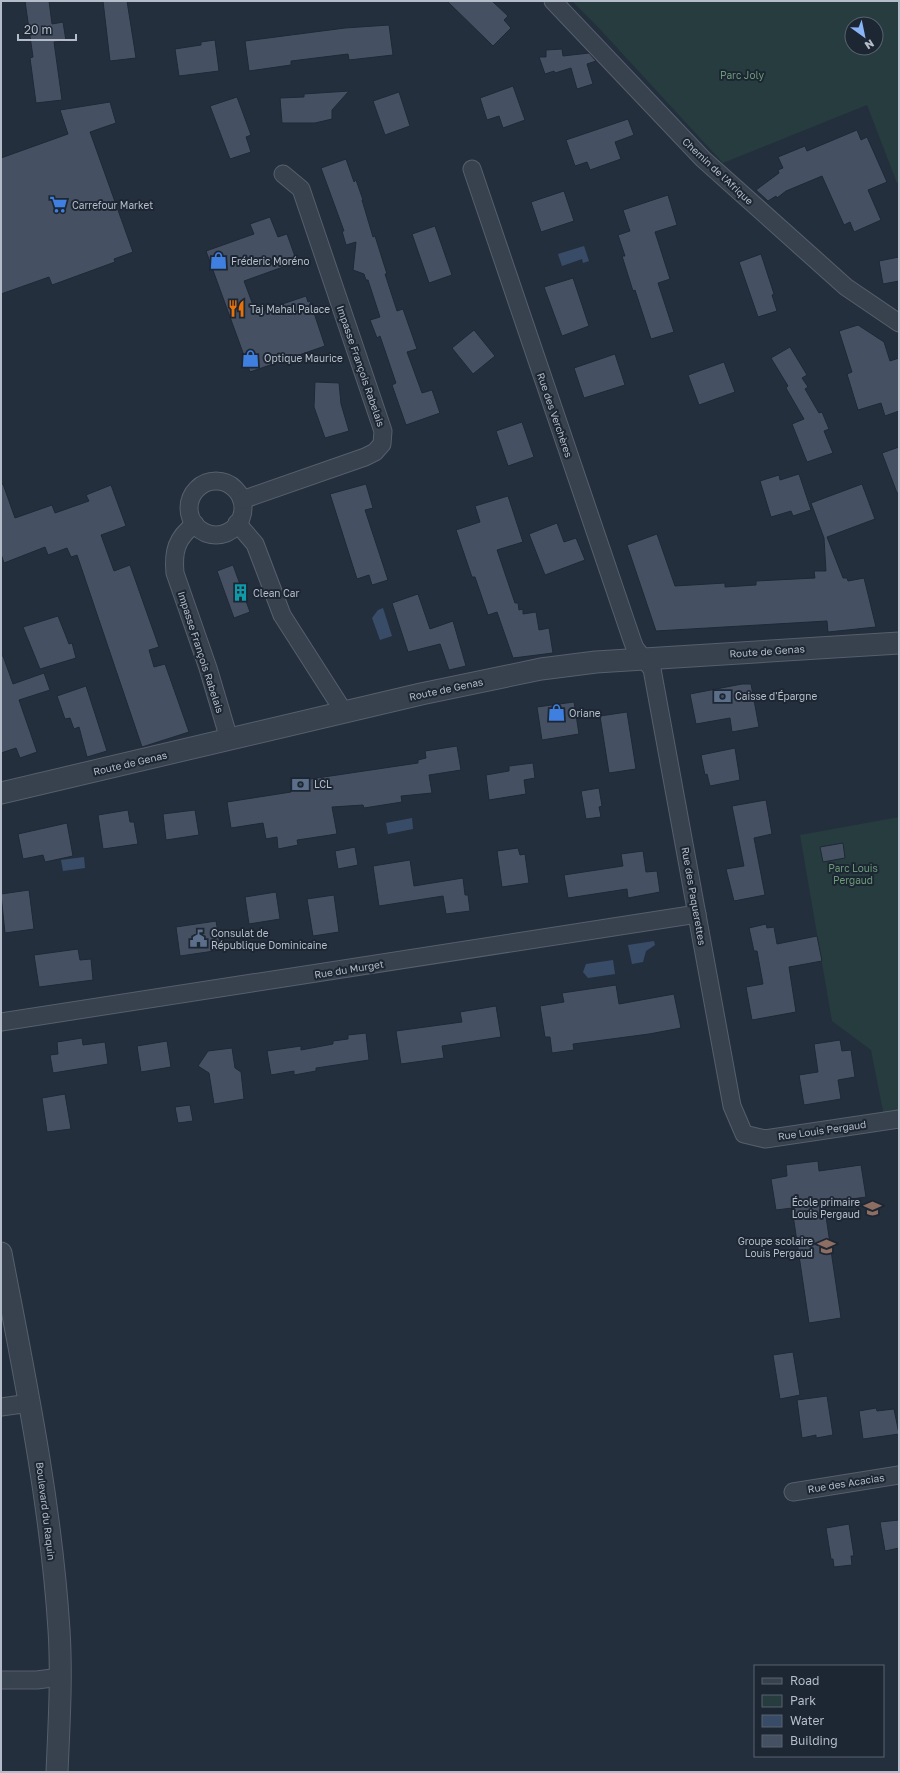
<svg xmlns="http://www.w3.org/2000/svg" width="900" height="1773" viewBox="0 0 900 1773" font-family="'Golos Text',sans-serif">
	<style>
		.green { fill: #263c3f; fill-rule: evenodd }
		.water { fill: #394c67 }
		.building { fill: #455162; stroke: #1f2835 }
		.lines { fill: none; stroke-linecap: round; stroke-linejoin: round }
		.minor-casing { stroke: #565f6c; stroke-width: 19 }
		.tertiary-casing { stroke: #565f6c; stroke-width: 23 }
		.minor { stroke: #38414e; stroke-width: 17 }
		.tertiary { stroke: #38414e; stroke-width: 21 }
		.labels { text-anchor: middle; dominant-baseline: central; stroke-width: 4; stroke-linejoin: round; paint-order: stroke }
		.park-label { font-size: 10px; fill: #6b9a76; stroke: #1d2633 }
		.street-label { font-size: 10px; fill: #b4bcc9; stroke: #1d2633 }
		.poi-label { font-size: 10px; fill: #b4bcc9; stroke: #1d2633; text-anchor: start }
	</style>
	<rect width="100%" height="100%" fill="#242f3e"/>
	<g class="green">
		<path d="M572 1H899V182L897 183 867 105 723 163 597 26ZM852 24H876V48H852Z"/>
		<polygon points="899,817 899,1113 884,1116 871,1050 832,1021 800,835"/>
	</g>
	<g class="water">
		<polygon points="584,246 589,261 583,263 582,259 562,266 558,254"/>
		<polygon points="383,608 392,636 380,640 372,618 378,610"/>
		<polygon points="412,818 413,829 388,834 386,823"/>
		<polygon points="84,857 85,868 63,871 61,860"/>
		<polygon points="654,941 655,945 646,951 643,962 632,964 628,945"/>
		<polygon points="613,960 615,974 588,978 583,972 586,964"/>
	</g>
	<g class="building">
		<polygon points="25,1 49,1 52,24 63,22 66,41 54,42 62,100 36,103 30,58 33,57"/>
		<polygon points="103,1 127,1 136,58 110,61"/>
		<polygon points="447,1 492,1 508,16 504,20 511,28 493,46"/>
		<polygon points="389,25 393,55 349,60 348,54 291,61 291,65 249,71 245,41 345,28"/>
		<polygon points="215,40 219,71 179,76 175,49 201,45 201,42"/>
		<polygon points="562,49 563,56 589,53 596,61 587,64 593,84 577,89 571,68 555,73 554,71 545,74 539,57 546,57 546,50"/>
		<polygon points="513,86 525,120 503,128 499,116 487,120 480,98"/>
		<polygon points="349,91 332,110 332,119 315,123 282,123 280,98 304,97 304,94"/>
		<polygon points="399,92 410,126 385,135 373,101"/>
		<polygon points="237,97 251,135 246,137 251,152 230,159 210,106"/>
		<polygon points="110,102 116,123 90,132 133,252 114,259 115,262 52,285 49,277 1,294 1,158 68,134 60,110"/>
		<polygon points="628,119 634,135 615,142 621,159 590,170 587,162 575,166 566,140"/>
		<polygon points="857,130 861,140 867,137 887,182 868,190 881,220 854,232 850,222 844,225 822,176 786,191 777,198 776,196 768,201 756,190 779,173 778,170 783,168 778,157 805,146 807,151"/>
		<polygon points="346,159 354,182 356,180 363,200 362,200 373,237 375,236 387,274 385,274 397,311 403,309 417,349 407,352 422,393 432,390 440,413 406,425 392,385 396,383 380,336 377,338 370,320 380,317 368,280 366,280 364,274 353,270 356,242 346,245 342,231 344,231 321,168"/>
		<polygon points="564,191 574,221 541,232 531,202"/>
		<polygon points="668,195 677,225 655,232 670,279 658,283 674,332 651,339 635,290 633,291 622,256 625,256 618,235 630,231 623,210"/>
		<polygon points="270,217 278,237 287,234 297,262 244,281 256,313 306,296 308,302 310,301 325,346 250,372 206,251 254,234 250,224"/>
		<polygon points="435,226 452,275 429,283 412,234"/>
		<polygon points="761,254 774,294 772,295 777,311 758,317 739,262"/>
		<polygon points="899,257 899,281 883,284 879,261"/>
		<polygon points="573,278 589,326 562,336 544,287"/>
		<polygon points="858,325 884,342 890,361 899,358 899,411 885,416 881,403 858,410 847,374 852,372 839,331"/>
		<polygon points="474,330 495,356 473,374 452,348"/>
		<polygon points="790,347 807,375 802,378 808,387 805,389 819,413 822,412 829,429 824,431 833,453 807,462 792,424 804,419 786,388 788,386 771,358"/>
		<polygon points="615,354 625,385 584,398 574,368"/>
		<polygon points="724,362 735,392 699,405 688,375"/>
		<polygon points="315,382 339,383 341,404 349,431 325,438 314,407"/>
		<polygon points="522,422 534,457 508,466 496,431"/>
		<polygon points="899,447 899,493 897,493 882,453"/>
		<polygon points="799,474 811,510 793,516 791,511 771,517 760,481 779,475 780,480"/>
		<polygon points="3,484 15,518 52,505 55,513 89,501 86,495 111,485 126,526 101,535 114,571 130,565 159,647 149,650 154,667 165,664 189,732 142,747 77,555 71,557 67,548 48,555 45,547 4,563 1,554 1,485"/>
		<polygon points="366,484 373,508 365,510 388,580 372,585 369,575 357,579 330,494"/>
		<polygon points="862,484 875,519 827,537 843,578 847,578 848,581 864,578 876,627 828,632 827,621 656,631 627,545 657,534 675,586 725,583 725,587 756,585 756,581 815,578 814,571 826,571 824,538 811,503"/>
		<polygon points="508,496 523,542 497,550 515,603 518,603 519,610 523,609 523,614 536,612 539,630 549,628 553,653 513,658 497,612 488,615 475,577 472,577 456,530 480,522 475,506"/>
		<polygon points="557,523 564,542 576,538 585,560 545,575 529,534"/>
		<polygon points="233,565 250,612 234,618 217,571"/>
		<polygon points="418,594 430,629 453,621 466,666 449,670 440,644 408,652 392,603"/>
		<polygon points="58,616 69,644 72,643 76,658 40,669 23,627"/>
		<polygon points="1,656 3,656 13,684 44,673 50,690 19,700 37,752 20,758 16,748 1,753"/>
		<polygon points="742,684 751,684 759,727 732,732 730,718 696,724 690,694"/>
		<polygon points="86,686 107,751 87,757 79,727 74,729 70,718 65,719 57,696"/>
		<polygon points="574,702 579,734 542,740 537,707"/>
		<polygon points="627,712 636,769 609,773 600,716"/>
		<polygon points="457,746 461,770 429,775 432,793 401,796 402,802 364,808 363,805 332,807 337,834 297,840 298,845 278,849 277,837 266,839 263,823 231,828 227,802 291,792 290,782 418,763 418,760 426,758 425,751"/>
		<polygon points="735,748 740,780 710,786 707,774 705,775 701,755"/>
		<polygon points="533,763 535,778 524,780 526,794 489,800 486,775 509,771 509,766"/>
		<polygon points="599,788 602,806 599,807 601,817 586,819 581,791"/>
		<polygon points="766,800 772,834 754,838 765,895 734,901 726,869 744,866 732,806"/>
		<polygon points="128,810 130,822 134,822 138,844 103,849 98,815"/>
		<polygon points="195,810 199,835 166,840 163,814"/>
		<polygon points="67,823 73,856 45,862 43,855 23,859 18,834"/>
		<polygon points="843,843 845,858 823,862 820,847"/>
		<polygon points="355,847 358,865 338,869 335,851"/>
		<polygon points="518,848 520,855 525,854 529,883 502,887 497,851"/>
		<polygon points="643,851 646,872 657,871 660,892 628,898 627,889 568,898 564,875 623,866 621,854"/>
		<polygon points="410,860 414,886 463,878 465,895 468,895 470,911 446,914 443,896 379,906 373,866"/>
		<polygon points="29,890 34,929 5,933 1,894"/>
		<polygon points="276,892 280,919 249,924 245,897"/>
		<polygon points="334,895 339,932 313,936 307,899"/>
		<polygon points="216,921 221,950 180,956 176,927"/>
		<polygon points="766,924 767,928 774,927 777,944 817,936 822,961 789,967 796,1012 752,1020 746,987 763,984 757,951 754,951 749,928"/>
		<polygon points="78,949 80,960 91,959 93,980 39,987 34,955"/>
		<polygon points="616,985 619,1004 674,994 681,1028 649,1034 573,1044 574,1050 552,1053 550,1037 545,1037 540,1006 564,1002 562,993"/>
		<polygon points="496,1006 501,1037 442,1046 444,1058 401,1064 396,1031 462,1022 460,1012"/>
		<polygon points="366,1033 369,1060 316,1068 316,1071 294,1075 294,1071 271,1075 267,1051 301,1046 301,1050 333,1044 333,1041 348,1039 348,1035"/>
		<polygon points="82,1038 83,1045 105,1042 108,1064 53,1073 50,1055 58,1054 57,1042"/>
		<polygon points="840,1040 842,1051 851,1050 855,1077 838,1080 841,1099 804,1105 799,1075 818,1072 814,1044"/>
		<polygon points="167,1041 171,1067 141,1072 137,1046"/>
		<polygon points="232,1048 235,1068 241,1072 244,1099 214,1104 209,1073 198,1066 208,1051"/>
		<polygon points="65,1094 71,1129 47,1132 42,1098"/>
		<polygon points="190,1105 193,1121 178,1123 175,1107"/>
		<polygon points="818,1161 819,1171 861,1165 866,1197 824,1203 841,1318 809,1323 792,1208 776,1210 771,1179 787,1176 786,1165"/>
		<polygon points="793,1352 800,1395 780,1399 773,1355"/>
		<polygon points="827,1396 833,1435 816,1438 816,1435 802,1438 797,1400"/>
		<polygon points="876,1408 877,1411 894,1409 899,1434 863,1439 859,1411"/>
		<polygon points="899,1520 899,1548 885,1551 880,1522"/>
		<polygon points="849,1524 854,1556 851,1556 852,1565 834,1567 833,1559 831,1559 826,1528"/>
	</g>
	<g class="lines">
		<defs>
			<g id="minor">
				<polyline points="553,1 703,159 846,287 899,323"/>
				<polyline points="472,169 632,640 635,648 652,669 732,1106 744,1134 765,1139 899,1119"/>
				<circle cx="216" cy="508" r="27"/>
				<polyline points="242,500 365,457 375,452 382,444 383,431 301,189 283,174"/>
				<polyline points="237,523 255,544 282,615 344,712"/>
				<path d="M195 524C176 538 173 552 175 573L208 668 229 739"/>
				<polyline points="1,1022 697,914"/>
				<polyline points="1,1407 30,1403"/>
				<polyline points="793,1492 899,1475"/>
				<polyline points="1,1680 37,1680 60,1677"/>
			</g>
			<g id="tertiary">
				<polyline points="1,793 421,694 541,669 596,662 899,643"/>
				<path d="M1 1253C25 1378 51 1503 59 1630 62 1677 59 1725 57 1772"/>
			</g>
		</defs>
		<use href="#minor" class="minor-casing"/>
		<use href="#tertiary" class="tertiary-casing"/>
		<use href="#minor" class="minor"/>
		<use href="#tertiary" class="tertiary"/>
	</g>
	<defs>
		<symbol id="supermarket-bare" viewBox="-9 -9 18 18"><path d="M-6-5.5h2.5l.6 2H6L4.5 2H-2.5L-4.4-4H-6ZM-1.5 3.2a1.3 1.3 0 1 0 .1 0ZM3 3.2a1.3 1.3 0 1 0 .1 0Z" fill="#3f7fe0" stroke="#1d2633" stroke-width="2.5" paint-order="stroke"/></symbol>
		<symbol id="shop-bare" viewBox="-9 -9 18 18"><path d="M-5-2.5h2.3a2.7 3.5 0 0 1 5.4 0H5L5.5 6h-11ZM-1.5-2.5h3a1.5 2.3 0 0 0-3 0Z" fill="#3f7fe0" stroke="#1d2633" stroke-width="2.5" paint-order="stroke"/></symbol>
		<symbol id="restaurant-bare" viewBox="-9 -9 18 18"><path d="M-5-6h1v4h1v-4h1v4h1v-4h1v5L-1.5 .5V6h-2V.5L-5-1ZM5-6V6H3V1.5H1.5Q1.5-4 5-6Z" fill="#e8710a" stroke="#1d2633" stroke-width="2.5" paint-order="stroke"/></symbol>
		<symbol id="building-bare" viewBox="-9 -9 18 18"><path d="M-4-6H4V6H1V3H-1V6H-4ZM-2.5-4.3h1.7v1.8h-1.7ZM.8-4.3h1.7v1.8H.8ZM-2.5-1h1.7V.8h-1.7ZM.8-1h1.7V.8H.8Z" fill="#0f9aa8" stroke="#1d2633" stroke-width="2.5" paint-order="stroke"/></symbol>
		<symbol id="bank-bare" viewBox="-9 -9 18 18"><path d="M-6-4H6V4H-6ZM0-2.3a2.3 2.3 0 1 0 0 4.6a2.3 2.3 0 1 0 0-4.6Z" fill="#5c6f8a" stroke="#1d2633" stroke-width="2.5" paint-order="stroke"/></symbol>
		<symbol id="civic-bare" viewBox="-9 -9 18 18"><path d="M-.6-6.5H3V-4.5H.6V-3L4-1V1h2V6H-6V1h2V-1L-.6-3ZM-1.2 2.5V6h2.4V2.5Z" fill="#5c6f8a" stroke="#1d2633" stroke-width="2.5" paint-order="stroke"/></symbol>
		<symbol id="school-bare" viewBox="-9 -9 18 18"><path d="M0-5L7-2L0 1L-7-2ZM-4 1L0 2.5L4 1V4Q0 6-4 4Z" fill="#8d6e63" stroke="#1d2633" stroke-width="2.5" paint-order="stroke"/></symbol>
	</defs>
	<g fill-rule="evenodd">
		<use href="#supermarket-bare" x="46" y="192" width="25" height="25"/>
		<use href="#shop-bare" x="206" y="248" width="25" height="25"/>
		<use href="#restaurant-bare" x="224" y="296" width="25" height="25"/>
		<use href="#shop-bare" x="238" y="346" width="25" height="25"/>
		<use href="#building-bare" x="228" y="580" width="25" height="25"/>
		<use href="#bank-bare" x="710" y="684" width="25" height="25"/>
		<use href="#shop-bare" x="544" y="700" width="25" height="25"/>
		<use href="#bank-bare" x="288" y="772" width="25" height="25"/>
		<use href="#civic-bare" x="186" y="926" width="25" height="25"/>
		<use href="#school-bare" x="860" y="1196" width="25" height="25"/>
		<use href="#school-bare" x="814" y="1234" width="25" height="25"/>
	</g>
	<g class="labels">
		<g class="park-label">
			<text x="742" y="75">Parc Joly</text>
			<text x="853" y="868">Parc Louis<tspan x="853" dy="12">Pergaud</tspan></text>
		</g>
		<g class="street-label">
			<text transform="translate(718 171) rotate(43)">Chemin de l'Afrique</text>
			<text transform="translate(361 366) rotate(71)">Impasse François Rabelais</text>
			<text transform="translate(555 415) rotate(71)">Rue des Verchères</text>
			<text transform="translate(767 651) rotate(-4)">Route de Genas</text>
			<text transform="translate(201 652) rotate(72)">Impasse François Rabelais</text>
			<text transform="translate(446 689) rotate(-12)">Route de Genas</text>
			<text transform="translate(130 763) rotate(-13)">Route de Genas</text>
			<text transform="translate(694 896) rotate(80)">Rue des Paquerettes</text>
			<text transform="translate(349 969) rotate(-9)">Rue du Murget</text>
			<text transform="translate(822 1130) rotate(-8)">Rue Louis Pergaud</text>
			<text transform="translate(846 1483) rotate(-9)">Rue des Acacias</text>
			<text transform="translate(46 1511) rotate(83)">Boulevard du Raquin</text>
		</g>
		<g class="poi-label">
			<text x="72" y="205">Carrefour Market</text>
			<text x="231" y="261">Fréderic Moréno</text>
			<text x="250" y="309">Taj Mahal Palace</text>
			<text x="264" y="358">Optique Maurice</text>
			<text x="253" y="593">Clean Car</text>
			<text x="735" y="696">Caisse d'Épargne</text>
			<text x="569" y="713">Oriane</text>
			<text x="314" y="784">LCL</text>
			<text x="211" y="933">Consulat de<tspan x="211" dy="12">République Dominicaine</tspan></text>
			<text x="860" y="1202" text-anchor="end">École primaire<tspan x="860" dy="12">Louis Pergaud</tspan></text>
			<text x="813" y="1241" text-anchor="end">Groupe scolaire<tspan x="813" dy="12">Louis Pergaud</tspan></text>
		</g>
	</g>
	<rect width="900" height="1773" fill="none" stroke="#b4bcc9" stroke-width="4"/>
	<rect x="754" y="1665" width="130" height="92" fill="#1d2633" stroke="#59626f"/>
	<rect x="762" y="1678" width="20" height="6" fill="#38414e" stroke="#59626f"/>
	<text x="790" y="1685" font-size="12" fill="#b4bcc9">Road</text>
	<rect x="762" y="1695" width="20" height="12" fill="#263c3f" stroke="#59626f"/>
	<text x="790" y="1705" font-size="12" fill="#b4bcc9">Park</text>
	<rect x="762" y="1715" width="20" height="12" fill="#394c67" stroke="#59626f"/>
	<text x="790" y="1725" font-size="12" fill="#b4bcc9">Water</text>
	<rect x="762" y="1735" width="20" height="12" fill="#455162" stroke="#59626f"/>
	<text x="790" y="1745" font-size="12" fill="#b4bcc9">Building</text>
	<g transform="translate(864 36) rotate(147)"><circle r="19" fill="#1d2633" stroke="#59626f"/>
	<path d="M0-3L7 15L0 10L-7 15Z" fill="#8ab4f8"/>
	<text y="-6" font-size="11" font-weight="bold" text-anchor="middle" fill="#b4bcc9">N</text>
	</g>
	<path d="M18 34v6h58v-6" fill="none" stroke="#b4bcc9" stroke-width="2"/>
	<text x="24" y="34" font-size="12" fill="#b4bcc9" stroke="#1d2633" stroke-width="3" paint-order="stroke">20 m</text>
</svg>
